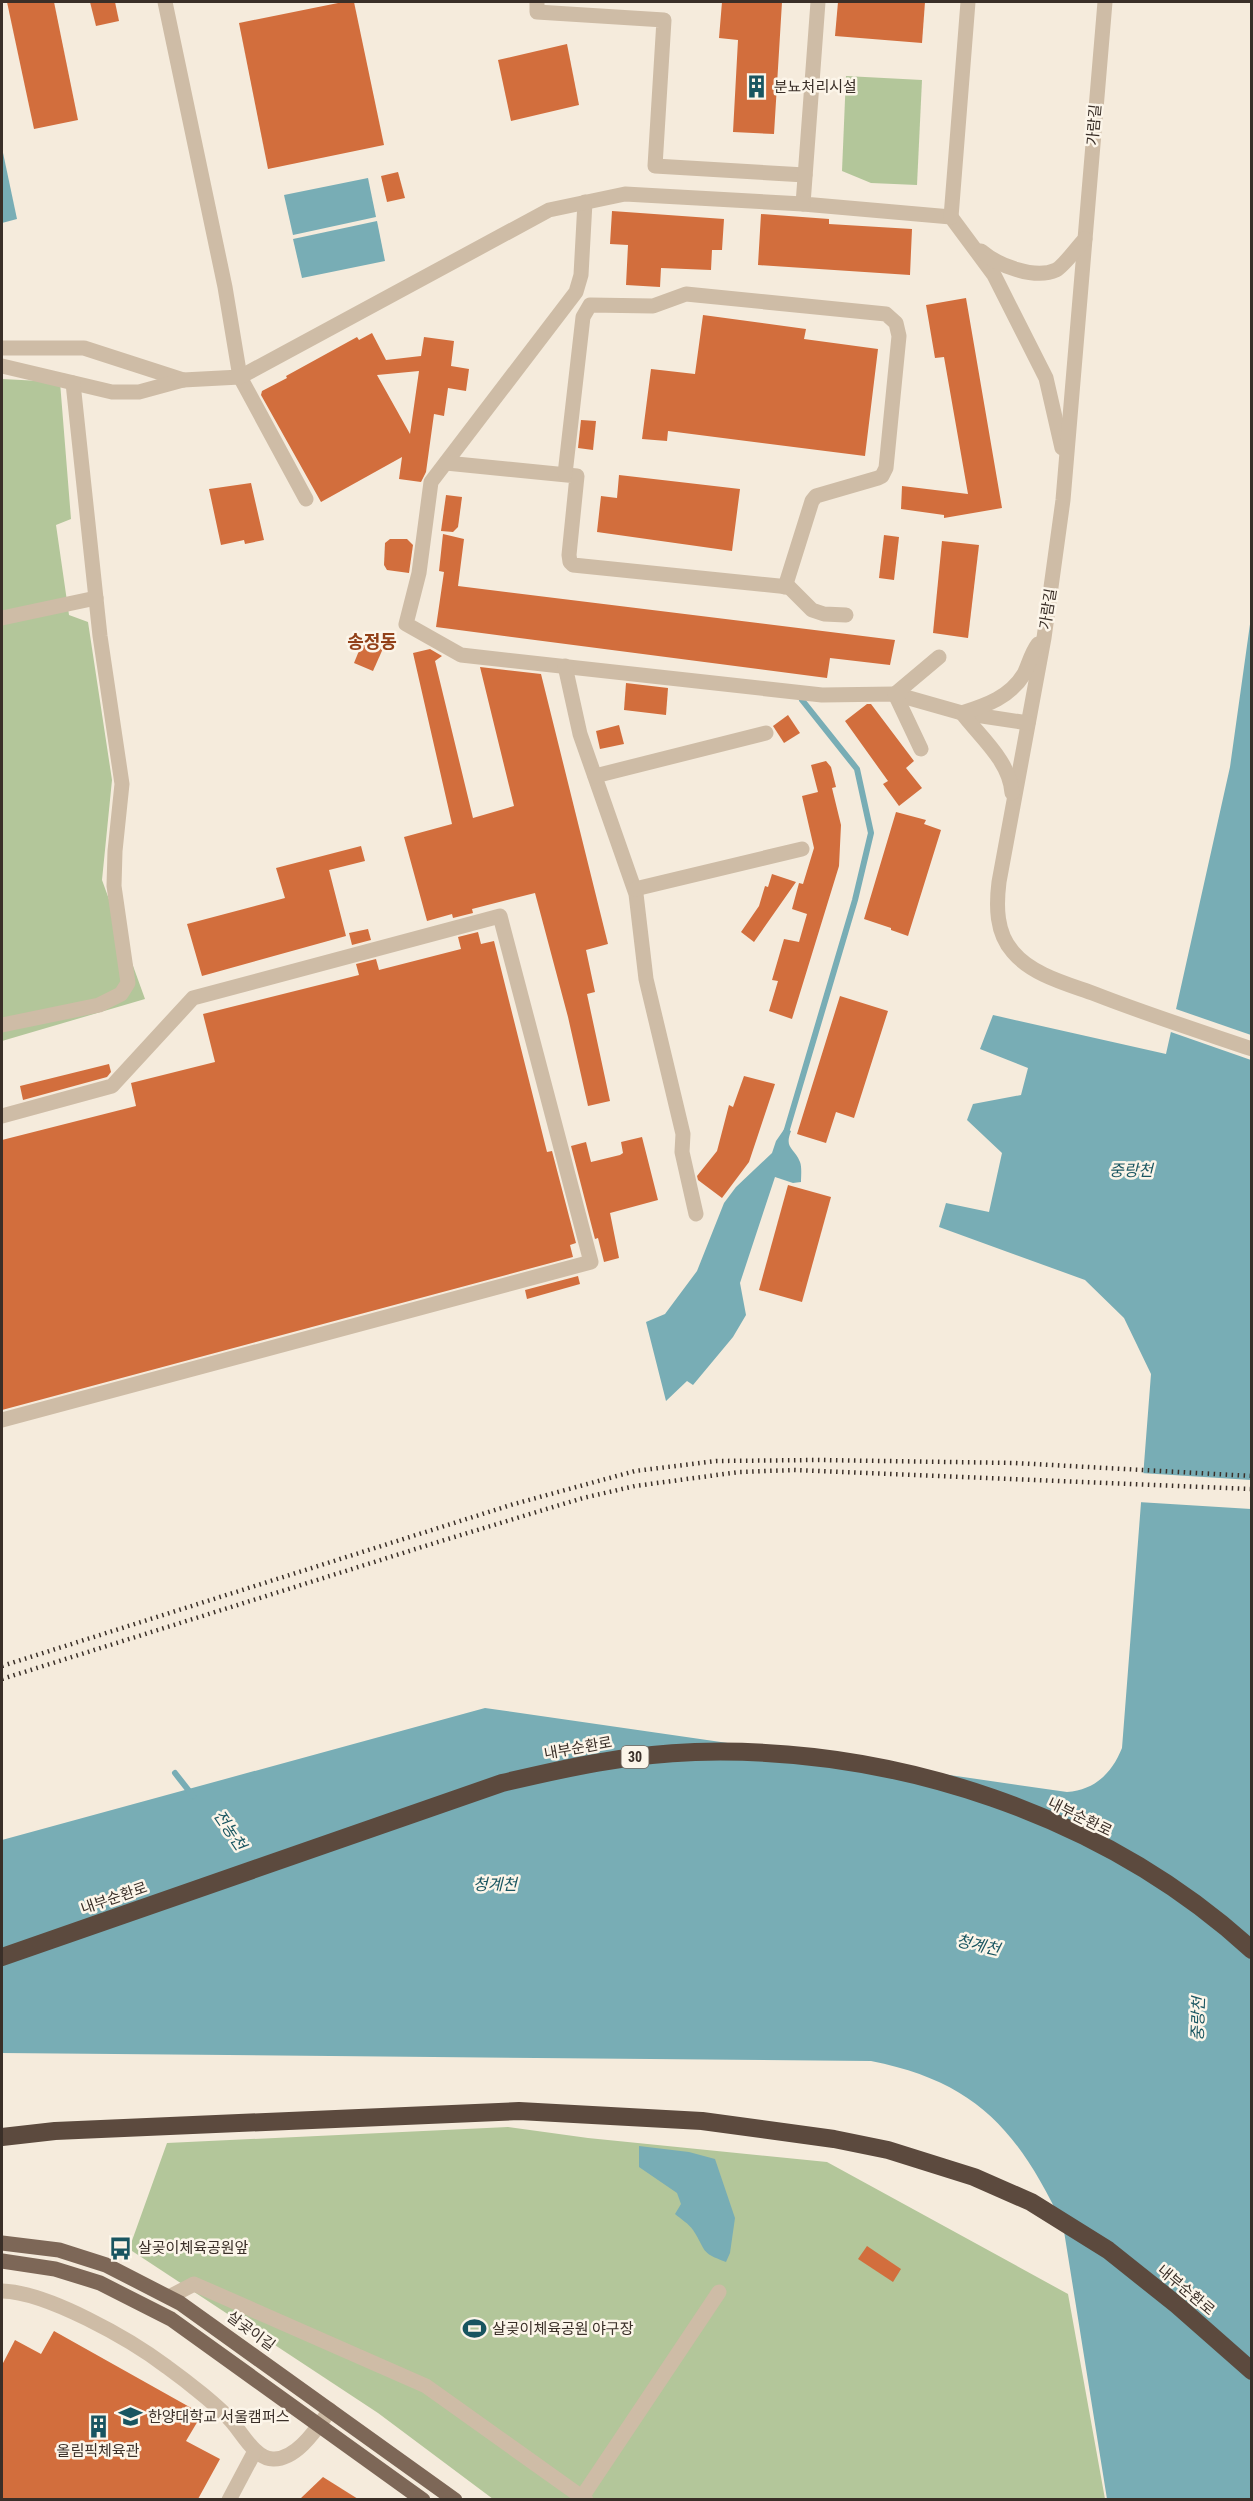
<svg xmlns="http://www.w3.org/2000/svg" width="1253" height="2501" viewBox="0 0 1253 2501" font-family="'Roboto Condensed','Noto Sans KR',sans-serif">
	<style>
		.green { fill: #b3c69a }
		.water { fill: #78adb5 }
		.pier { fill: #f5ebdc }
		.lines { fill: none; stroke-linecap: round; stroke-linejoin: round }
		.stream { stroke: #78adb5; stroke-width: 6 }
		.building { fill: #d26e3d; fill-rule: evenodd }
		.minor { stroke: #cebca6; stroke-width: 15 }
		.major { stroke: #7d6757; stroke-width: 15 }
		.highway { stroke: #5c4a3e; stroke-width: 18 }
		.rail { stroke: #3a2f28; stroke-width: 4.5; stroke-dasharray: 1.5 4.5; stroke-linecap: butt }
		.labels { text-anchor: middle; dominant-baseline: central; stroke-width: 5; stroke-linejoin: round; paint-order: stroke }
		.shield { fill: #fcf5e9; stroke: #746a62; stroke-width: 1.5 }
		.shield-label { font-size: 14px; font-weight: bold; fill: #3a2f28 }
		.poi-label { font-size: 15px; fill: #3a2f28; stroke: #fcf5e9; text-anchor: start }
		.street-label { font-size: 15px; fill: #3a2f28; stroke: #fcf5e9 }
		.water-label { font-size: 16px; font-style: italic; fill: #195560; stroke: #fcf5e9 }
		.quarter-label { font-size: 18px; font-weight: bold; fill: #924018; stroke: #fcf5e9 }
	</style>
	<rect width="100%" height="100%" fill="#f5ebdc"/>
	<g class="green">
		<polygon points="846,76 922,80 917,185 871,183 842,171"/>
		<polygon points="2,379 60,382 71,519 56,525 69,615 88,622 112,780 102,880 145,999 2,1041"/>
		<polygon points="508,2127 588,2138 827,2162 1068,2294 1105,2499 493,2499 378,2413 129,2249 167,2143"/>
	</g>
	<g class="water">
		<polygon points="2,148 17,219 2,223"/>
		<polygon points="368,178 376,217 293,235 284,195"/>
		<polygon points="377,221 385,261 302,278 293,239"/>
		<path d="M1251 617V2499H1107L1063 2225C1018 2131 977 2082 871 2061L2 2053V1840L485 1708 1067 1792C1095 1790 1112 1773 1122 1748L1151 1374 1124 1318 1085 1280 939 1227 946 1203 989 1212 1002 1153 967 1120 973 1104 1021 1095 1028 1068 980 1049 993 1015 1166 1054 1230 767Z"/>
		<path d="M785 1128 791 1131C784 1149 794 1147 800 1162 802 1167 801 1176 801 1182L793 1183 775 1177 740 1283 746 1315 733 1337 693 1385 687 1381 666 1401 646 1322 665 1314 697 1271 724 1203 736 1187 772 1153 776 1141Z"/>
		<path d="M639 2146 689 2152 715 2159 735 2218 730 2253 726 2262C699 2252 707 2251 693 2230 689 2224 681 2219 675 2214L681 2204 677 2193 639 2167Z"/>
	</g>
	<g class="pier">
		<polygon points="1173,1008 1251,1035 1251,1060 1168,1031"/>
		<polygon points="1141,1473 1251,1480 1251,1509 1138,1502"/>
	</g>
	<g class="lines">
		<g class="stream">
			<polyline points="785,1136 855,900 871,833 857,769 802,700"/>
			<polyline points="175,1773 193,1796"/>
		</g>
	</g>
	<g class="building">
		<polygon points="7,2 54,2 78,120 34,129"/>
		<polygon points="90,2 115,2 119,21 96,26"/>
		<polygon points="343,2 354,2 384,145 268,169 239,23"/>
		<polygon points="722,2 782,2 774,134 733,132 738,40 719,38"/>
		<polygon points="838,2 925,2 922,43 835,36"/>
		<polygon points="567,44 579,105 511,121 498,60"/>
		<polygon points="398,172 405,198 387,202 381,176"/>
		<polygon points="612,211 724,219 722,250 712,250 711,270 661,268 660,287 626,285 628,245 610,244"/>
		<polygon points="761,214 829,219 829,224 912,229 910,275 758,265"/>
		<polygon points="966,298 1002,508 944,518 944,515 901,509 902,486 968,494 944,357 935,358 926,305"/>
		<polygon points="703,315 806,329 804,339 878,349 865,456 668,431 667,441 642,439 651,369 695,374"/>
		<path d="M372 333 386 360 421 356 424 337 454 341 451 366 469 369 466 391 448 388 444 416 434 414 426 472 421 482 399 479 402 457 321 502 261 395 262 391 287 378 286 376 357 337 359 340ZM419 371 410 434 377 375Z"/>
		<polygon points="581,420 596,421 593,450 578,448"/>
		<polygon points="619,475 740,489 732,551 597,532 601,496 617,498"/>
		<polygon points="251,483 264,540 245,544 244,540 221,545 209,489"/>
		<polygon points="446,495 462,497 458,527 453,532 441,531"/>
		<polygon points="443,534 464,539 458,586 895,640 890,665 830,658 827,678 436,627 444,572 439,571"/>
		<polygon points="884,535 899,537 894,580 879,578"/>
		<polygon points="390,539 407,539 413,545 409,573 387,570 384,565 385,543"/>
		<polygon points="942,541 979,545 968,638 933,633"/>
		<polygon points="365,636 385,644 373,671 354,663"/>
		<polygon points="430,649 442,656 435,661 473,818 514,806 480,667 541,674 608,944 586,950 595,992 587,994 610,1101 588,1106 568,1017 535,893 472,909 473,913 453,918 452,914 427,921 404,837 452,824 413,653"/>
		<polygon points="626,683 668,688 666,715 624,710"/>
		<polygon points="867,704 871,704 914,761 906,768 922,788 899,806 883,784 888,781 845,721"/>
		<polygon points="788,715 800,733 784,743 773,726"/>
		<polygon points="619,725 624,744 600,749 596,731"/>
		<polygon points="826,761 831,767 836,787 832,788 841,825 839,866 792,1019 769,1011 778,981 772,980 784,939 799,942 807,914 792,909 799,883 803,884 814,848 802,796 818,792 811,765"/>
		<polygon points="896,812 926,820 924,824 941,830 908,936 891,930 891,928 864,919"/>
		<polygon points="361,846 365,861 329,870 346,936 202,976 187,924 285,898 276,868"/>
		<polygon points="772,874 796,882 754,942 741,932 759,906 765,886 768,887"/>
		<polygon points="368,929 371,940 352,945 349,933"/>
		<polygon points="478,932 481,944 494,941 547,1152 552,1151 576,1243 570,1245 573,1257 2,1410 2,1140 136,1106 131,1083 215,1062 203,1014 359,975 356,964 376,959 379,970 461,949 458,937"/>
		<polygon points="840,996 888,1011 854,1118 836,1112 826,1143 797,1134"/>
		<polygon points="109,1064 111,1072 107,1077 23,1100 20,1086"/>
		<polygon points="744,1076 775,1084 749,1162 722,1198 698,1180 697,1176 717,1151 729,1105 733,1107"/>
		<polygon points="642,1137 658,1200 610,1213 619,1258 604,1262 598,1238 595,1239 571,1146 586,1142 591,1162 620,1155 623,1153 621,1142"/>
		<polygon points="788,1185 831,1197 802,1302 759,1290"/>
		<polygon points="578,1276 580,1284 527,1299 525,1290"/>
		<polygon points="867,2246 901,2269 893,2282 858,2259"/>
		<polygon points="54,2331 202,2414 186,2441 220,2459 198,2499 2,2499 2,2365 15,2340 41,2354"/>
		<polygon points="323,2477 358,2499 300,2499"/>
	</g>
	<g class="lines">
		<g class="minor">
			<polyline points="165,2 225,287 240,377 306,499"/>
			<polyline points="537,2 537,12 664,20 655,166 805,175"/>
			<polyline points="818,2 803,204 951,217 994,275 1046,378 1062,448"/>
			<path d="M1105 2 1063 500 1044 638 999 882C996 906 996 933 1013 952 1032 975 1068 984 1095 994 1146 1014 1199 1031 1252 1049"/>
			<polyline points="585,202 581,275 576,292 431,482 419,573 406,624 461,655 822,695 895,694 962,713 1028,723"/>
			<polyline points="951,217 968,2"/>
			<path d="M981 251C997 265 1035 280 1056 270 1064 266 1078 246 1085 239"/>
			<polyline points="2,348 84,348 183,380"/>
			<polyline points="2,366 112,392 139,392 183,380 240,377 549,210 625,194 803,204"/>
			<polyline points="446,463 577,476 569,555 570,562 573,565 789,587 812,610 824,614 846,615"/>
			<polyline points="565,474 583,317 590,305 653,306 686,294 886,314 896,323 899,336 886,468 882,476 878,478 816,496 812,501 785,587"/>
			<polyline points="2,618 96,598"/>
			<polyline points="565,666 580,734 636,894 646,979 683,1134 682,1152 696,1214"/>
			<polyline points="921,749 895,694 939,657"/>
			<polyline points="595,776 766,733"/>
			<path d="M1012 793C1010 761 980 737 962 713 987 705 1010 697 1024 674 1029 664 1031 653 1038 644"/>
			<polyline points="635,889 802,849"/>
			<polyline points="2,1025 99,1005 121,994 128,983 114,886 115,851 122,784 100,636 73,383"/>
			<polyline points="2,1116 112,1086 193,998 500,916 591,1262 2,1420"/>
			<path d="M2 2291C47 2292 130 2339 167 2367 185 2380 220 2407 233 2423 243 2435 256 2459 273 2459 297 2460 317 2428 330 2410"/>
			<polyline points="169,2297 194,2284 426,2386 586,2500"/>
			<polyline points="582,2497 719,2292"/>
			<polyline points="229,2500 255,2451"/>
		</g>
		<g class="major">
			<polyline points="2,2243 59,2250 106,2265 180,2303 455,2500"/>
			<polyline points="2,2261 55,2269 100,2283 171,2319 423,2500"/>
		</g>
		<g class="highway">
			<path d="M2 1957 502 1783C566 1768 629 1754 695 1752 894 1746 1103 1814 1252 1950"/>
			<polyline points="2,2137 55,2131 519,2111 702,2121 834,2139 888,2150 974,2177 1031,2202 1108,2250 1177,2305 1252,2371"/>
		</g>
		<g class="rail">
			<polyline points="2,1666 514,1504 635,1471 716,1461 818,1460 1015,1463 1252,1476"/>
			<polyline points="2,1679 441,1541 583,1498 635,1486 739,1472 794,1470 1252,1489"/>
		</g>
	</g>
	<defs>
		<symbol id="building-bare" viewBox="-9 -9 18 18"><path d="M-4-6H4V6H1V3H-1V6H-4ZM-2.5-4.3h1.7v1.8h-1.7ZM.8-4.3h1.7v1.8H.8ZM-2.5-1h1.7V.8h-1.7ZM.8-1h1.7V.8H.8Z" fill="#195560" stroke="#fcf5e9" stroke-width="2.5" paint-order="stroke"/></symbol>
		<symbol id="bus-bare" viewBox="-9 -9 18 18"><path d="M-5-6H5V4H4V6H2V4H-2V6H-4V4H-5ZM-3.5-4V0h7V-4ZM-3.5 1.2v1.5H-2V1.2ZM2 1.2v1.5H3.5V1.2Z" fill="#195560" stroke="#fcf5e9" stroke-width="2.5" paint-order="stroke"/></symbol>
		<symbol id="stadium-bare" viewBox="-9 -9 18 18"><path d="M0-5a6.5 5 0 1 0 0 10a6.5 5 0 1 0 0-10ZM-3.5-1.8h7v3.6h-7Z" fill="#195560" stroke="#fcf5e9" stroke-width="2.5" paint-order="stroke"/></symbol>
		<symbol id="university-bare" viewBox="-9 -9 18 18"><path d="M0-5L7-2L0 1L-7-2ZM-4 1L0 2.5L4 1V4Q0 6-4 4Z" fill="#195560" stroke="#fcf5e9" stroke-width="2.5" paint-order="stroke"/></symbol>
	</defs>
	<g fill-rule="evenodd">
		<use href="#building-bare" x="740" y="70" width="33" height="33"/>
		<use href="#bus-bare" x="104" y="2232" width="33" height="33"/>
		<use href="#stadium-bare" x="458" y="2312" width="33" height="33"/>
		<use href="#university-bare" x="114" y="2400" width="33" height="33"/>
		<use href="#building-bare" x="82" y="2410" width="33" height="33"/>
	</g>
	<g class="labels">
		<rect class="shield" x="621.5" y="1746" width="27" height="22" rx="4.5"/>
		<g class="shield-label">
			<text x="635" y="1757">30</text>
		</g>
		<g class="poi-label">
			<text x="774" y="87">분뇨처리시설</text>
			<text x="138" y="2248">살곶이체육공원앞</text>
			<text x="492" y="2329">살곶이체육공원 야구장</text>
			<text x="148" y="2417">한양대학교 서울캠퍼스</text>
			<text x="98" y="2451" text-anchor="middle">올림픽체육관</text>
		</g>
		<g class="street-label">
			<text transform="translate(1094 125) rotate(-85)">가람길</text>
			<text transform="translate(1048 609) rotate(-81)">가람길</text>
			<text transform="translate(578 1748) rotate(-10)">내부순환로</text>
			<text transform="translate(1080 1817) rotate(26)">내부순환로</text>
			<text transform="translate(114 1898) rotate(-19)">내부순환로</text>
			<text transform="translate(1186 2290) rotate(40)">내부순환로</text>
			<text transform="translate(251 2331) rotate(36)">살곶이길</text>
		</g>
		<g class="water-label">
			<text x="1131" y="1170">중랑천</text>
			<text transform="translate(230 1830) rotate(56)">전농천</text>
			<text x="495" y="1884">청계천</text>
			<text transform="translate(978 1945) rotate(13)">청계천</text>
			<text transform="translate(1198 2019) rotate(-88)">중랑천</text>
		</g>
		<g class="quarter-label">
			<text x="372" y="641">송정동</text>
		</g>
	</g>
	<rect width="1253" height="2501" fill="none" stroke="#3a2f28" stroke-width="6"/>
</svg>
